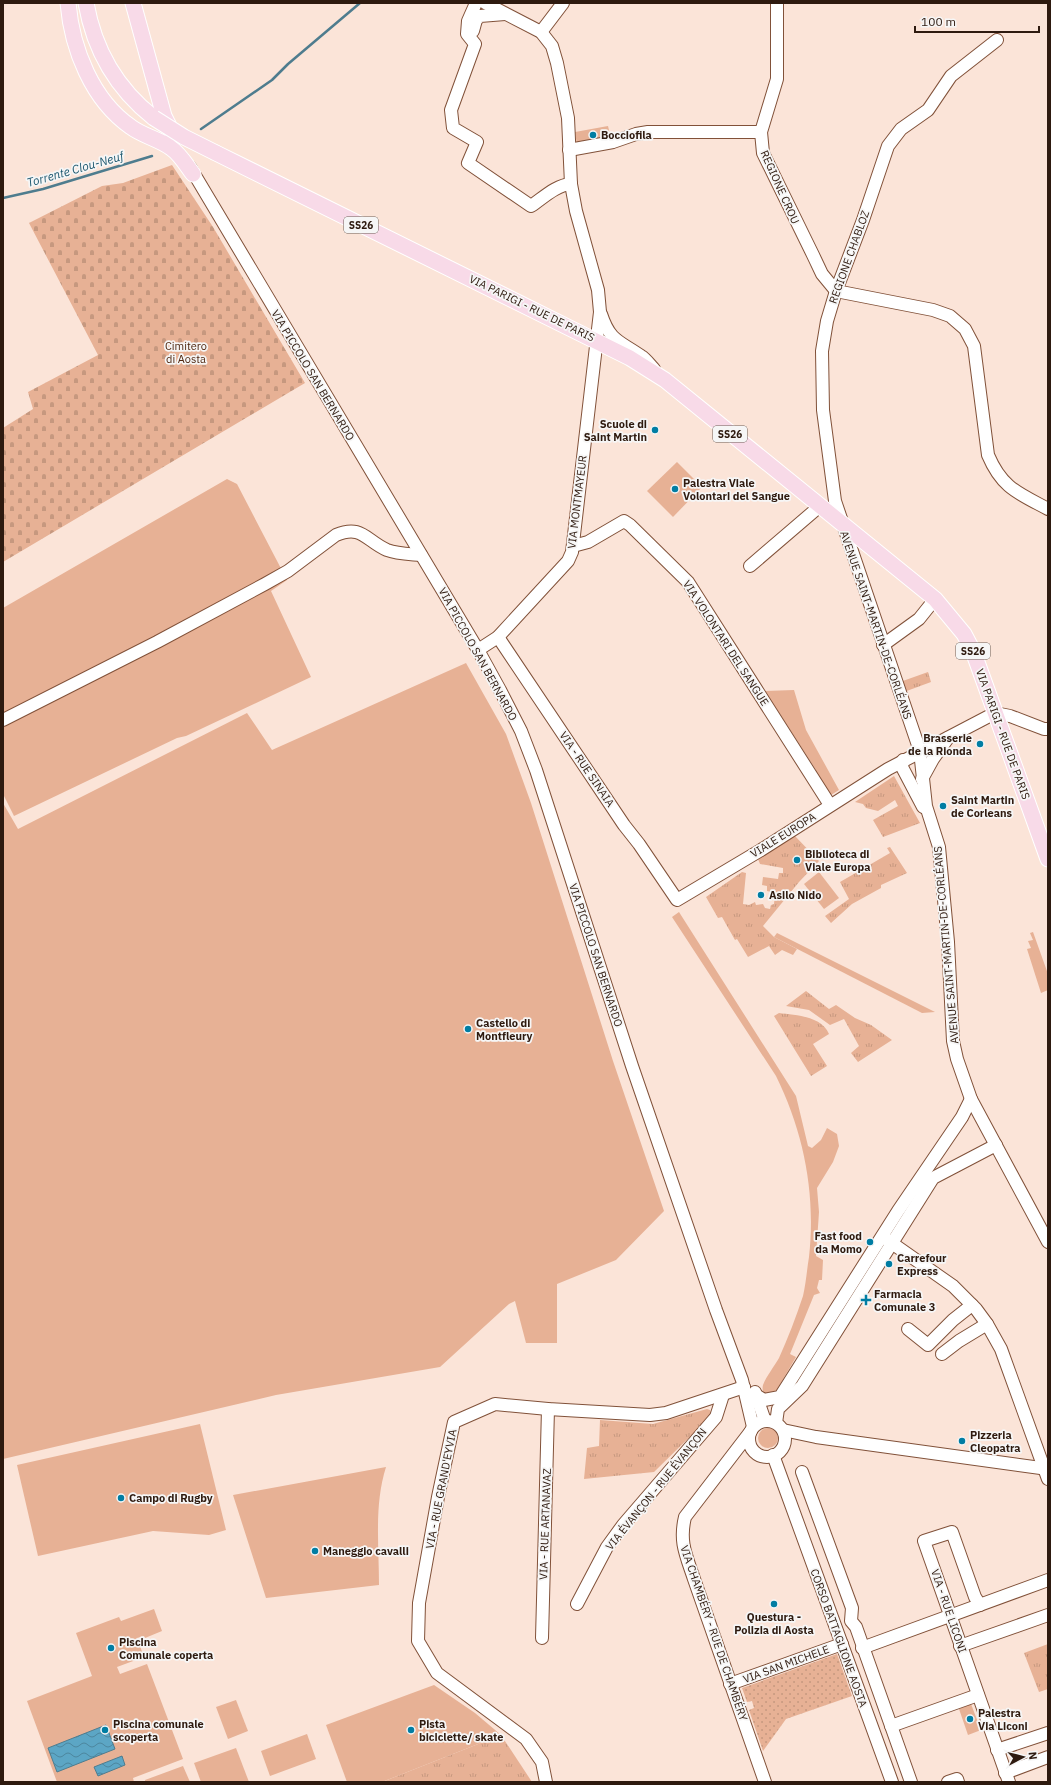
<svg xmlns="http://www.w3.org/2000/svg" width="1051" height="1785" viewBox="0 0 1051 1785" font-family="'IBM Plex Sans',sans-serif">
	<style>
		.grass { fill: #e7b195 }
		.cemetery { fill: url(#cemetery-stones) }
		.park { fill: url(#park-tufts) }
		.garden { fill: url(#garden-dots) }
		.water { fill: url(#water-waves); stroke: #4e7c8e }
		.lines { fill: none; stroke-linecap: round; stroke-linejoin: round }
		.stream { stroke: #4e7c8e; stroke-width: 2.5 }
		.minor-casing { stroke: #815139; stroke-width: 14 }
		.major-casing { stroke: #fff; stroke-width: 17 }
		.minor { stroke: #fff; stroke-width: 12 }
		.major { stroke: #f8dae8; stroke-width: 15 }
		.major-bridge-casing { stroke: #fff; stroke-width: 17; stroke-linecap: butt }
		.major-bridge { stroke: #f8dae8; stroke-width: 15 }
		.poi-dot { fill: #007da3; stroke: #f6f6f6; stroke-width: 1.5 }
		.labels { text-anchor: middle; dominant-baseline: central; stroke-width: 3.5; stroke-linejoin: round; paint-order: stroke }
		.shield { fill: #f6f6f6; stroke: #6a5c54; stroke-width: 1 }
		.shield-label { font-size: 10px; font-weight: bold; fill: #2e1a0f }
		.poi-label { font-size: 11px; font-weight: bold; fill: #2e1a0f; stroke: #f6f6f6; text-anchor: start }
		.street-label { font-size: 11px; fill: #2e1a0f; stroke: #f6f6f6 }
		.park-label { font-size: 11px; fill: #4d240d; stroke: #f6f6f6 }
		.water-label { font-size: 12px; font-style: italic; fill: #1f5970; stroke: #f6f6f6 }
	</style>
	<defs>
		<pattern id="cemetery-stones" width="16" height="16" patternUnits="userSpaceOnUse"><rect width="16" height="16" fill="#e7b195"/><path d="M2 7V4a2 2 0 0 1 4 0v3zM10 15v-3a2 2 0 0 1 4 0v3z" fill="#c6987f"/></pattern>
		<pattern id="park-tufts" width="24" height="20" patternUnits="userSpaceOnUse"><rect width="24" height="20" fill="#e7b195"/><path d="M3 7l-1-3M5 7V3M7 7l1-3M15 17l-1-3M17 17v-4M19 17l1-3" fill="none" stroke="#c6987f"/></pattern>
		<pattern id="garden-dots" width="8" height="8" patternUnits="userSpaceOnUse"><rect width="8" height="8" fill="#e7b195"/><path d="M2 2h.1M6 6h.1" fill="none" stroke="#c6987f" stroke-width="1.8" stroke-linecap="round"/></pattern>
		<pattern id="water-waves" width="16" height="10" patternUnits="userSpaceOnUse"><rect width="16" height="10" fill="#5ca6c5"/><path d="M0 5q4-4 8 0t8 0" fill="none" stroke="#4c869e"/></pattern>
	</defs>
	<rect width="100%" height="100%" fill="#fbe4d8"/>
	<g class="grass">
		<polygon points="608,126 611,139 577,145 575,132"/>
		<polygon points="677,462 702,487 673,517 647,491"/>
		<polygon points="227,479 237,484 287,580 271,591 311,677 186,736 177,738 14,816 3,794 3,608"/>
		<polygon points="466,663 506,734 531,803 613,1061 664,1211 616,1260 557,1284 557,1343 526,1343 515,1301 509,1304 440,1367 276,1395 3,1459 3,803 18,829 247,713 272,750"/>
		<polygon points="794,690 806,730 839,790 831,795 813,772 816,770 765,691"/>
		<polygon points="819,872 839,898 824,909 804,884"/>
		<path d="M679 912 796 1096 808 1146 812 1148 821 1140 827 1128 837 1134 839 1146 833 1162 817 1188 819 1212 816 1256 823 1260 822 1280H819L817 1288 820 1293 814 1295 790 1354 796 1357 775 1393 765 1396C763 1392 762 1389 763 1385 767 1375 774 1367 779 1358 788 1338 796 1317 803 1296 806 1283 807 1269 809 1257 816 1194 804 1133 776 1076L672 917Z"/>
		<polygon points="1033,932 1048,974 1048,990 1041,993 1027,949 1031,948 1028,941 1033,940 1030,933"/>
		<polygon points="777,933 935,1012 922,1013 774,937"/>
		<polygon points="200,1424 226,1530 209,1535 153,1531 38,1556 17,1465"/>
		<circle cx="768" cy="1438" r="10"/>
		<path d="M386 1467C374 1505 379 1546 379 1585L266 1598 233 1495Z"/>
		<polygon points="154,1609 162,1631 145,1638 144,1636 137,1638 144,1657 117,1667 120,1674 147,1664 183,1759 133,1778 134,1782 57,1782 27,1701 92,1676 76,1633 119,1617 121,1621"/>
		<polygon points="434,1685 475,1713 501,1735 382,1782 347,1782 326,1725"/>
		<polygon points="236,1700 248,1731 228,1739 216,1707"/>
		<polygon points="971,1704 981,1730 968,1735 959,1709"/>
		<polygon points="307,1734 316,1759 270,1776 261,1751"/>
		<polygon points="236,1748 249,1782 201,1782 194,1763"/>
		<polygon points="183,1766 190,1782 145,1782 145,1780"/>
	</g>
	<polygon class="cemetery" points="172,165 213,227 305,383 3,562 3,428 33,409 28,392 98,355 29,223 102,186 123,183"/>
	<g class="park">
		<polygon points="928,672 931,682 904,692 900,682"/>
		<polygon points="894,776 920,823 883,837 873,820 898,806 895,800 878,811 866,808 863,804 855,802"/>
		<polygon points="794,835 819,861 799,882 763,926 774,937 797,949 793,955 782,950 775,955 769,946 748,957 737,939 735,940 722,917 718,918 706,897 742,872 746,873 743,904 749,905 755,902 756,905 763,904 765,908 770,909 771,905 774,904 775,893 767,891 767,886 762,885 763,877 778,879 779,873 783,873 783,868 760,864 758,859"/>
		<polygon points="890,847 907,873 881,885 881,888 852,904 831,923 825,916 849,899 840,882 890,853 887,848"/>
		<polygon points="806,991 829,1009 836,1005 855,1018 871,1025 892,1040 858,1062 851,1053 859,1046 844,1019 830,1025 809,1010 786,1006"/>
		<path d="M779 1013C795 1015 822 1016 829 1034L813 1044 827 1066 811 1076 774 1016Z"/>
		<polygon points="707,1409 710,1410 711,1414 709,1418 654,1472 584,1479 587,1448 599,1446 600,1420 653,1424"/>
		<polygon points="1048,1644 1048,1689 1039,1692 1024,1653"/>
		<polygon points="501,1735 532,1782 382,1782"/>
	</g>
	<polygon class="garden" points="837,1654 852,1696 786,1719 763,1751 749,1710 754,1708 752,1701 747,1702 742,1688"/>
	<g class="water">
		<polygon points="106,1725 115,1749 57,1772 48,1748"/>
		<polygon points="122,1756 125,1765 98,1776 94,1767"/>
	</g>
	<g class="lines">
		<g class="stream">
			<polyline points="201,129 272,80 288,64 360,3"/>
			<polyline points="3,198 43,189 152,156"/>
		</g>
		<defs>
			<g id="minor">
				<path d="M476 3 468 21 467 34 475 44 451 110 453 128 477 142 468 163 531 206C543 198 556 185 571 184"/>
				<polyline points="777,3 777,79 761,132 763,153 813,255 822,274 836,291"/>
				<polyline points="473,31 476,20 480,16 505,14"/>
				<polyline points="541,32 563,3"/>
				<polyline points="997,40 951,76 928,110 901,129 888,146 863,220 836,291 827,321 822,351 823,410 835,501 920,751 926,806 939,847 948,942 953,1041 957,1059 971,1099 1048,1242"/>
				<polyline points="569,150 613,142 636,134 648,132 761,132"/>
				<polyline points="190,167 478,650 500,690 521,731 536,770 632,1066 716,1310 742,1380 753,1427"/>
				<path d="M836 291 933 310 950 316 965 329 974 346 988 455C1002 488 1018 493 1048 509"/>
				<path d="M601 314C610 342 620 341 641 356 646 359 650 365 654 369"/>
				<polyline points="573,546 588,542 624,521 630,525 688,582 830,805"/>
				<polyline points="750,566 820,506"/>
				<polyline points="498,637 624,825 639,844 677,900 761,850 888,769 995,713 1010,716 1044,729 1048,729"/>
				<polyline points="883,645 919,619 935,599"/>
				<polyline points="478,650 498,637 568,561 572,552 600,312 598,290 576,211 571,184 568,118 557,63 552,46 541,32 485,3"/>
				<path d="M3 720 157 642 265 584 288 571 336 535C362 524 366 541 387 550 397 554 411 554 421 555"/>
				<polyline points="903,760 902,767 923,807"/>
				<polyline points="922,779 933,759 948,738"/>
				<polyline points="886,1239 953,1286 976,1309 987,1324 1001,1349 1048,1479"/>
				<polyline points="908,1329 928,1345 953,1320 972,1305"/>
				<polyline points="942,1354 959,1341 987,1324"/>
				<polyline points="755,1392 765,1421"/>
				<polyline points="756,1395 764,1400 780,1397 898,1211 962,1117 971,1099"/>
				<circle cx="767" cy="1439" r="18"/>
				<polyline points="776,1423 778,1409 802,1386 933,1178 996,1145"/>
				<polyline points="783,1430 816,1437 1048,1469"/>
				<path d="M751 1431 685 1517C679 1542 686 1555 694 1579L765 1782"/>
				<polyline points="773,1455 892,1782"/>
				<polyline points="802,1472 852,1608 851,1621 856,1627 911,1782"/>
				<polyline points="577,1604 607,1547 623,1525 716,1417 723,1395"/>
				<polyline points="980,1605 975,1597 952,1532 924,1541 1009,1782"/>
				<polyline points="542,1638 548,1409"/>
				<polyline points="960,1646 1048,1615"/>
				<polyline points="862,1648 1048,1580"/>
				<polyline points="730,1684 842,1644"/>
				<polyline points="891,1726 978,1695"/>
				<polyline points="997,1750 1048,1733"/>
				<polyline points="1005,1773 1048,1757"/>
				<polyline points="546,1782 542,1762 526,1739 437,1673 418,1641 419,1603 438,1497 454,1422 495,1404 548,1409 650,1415 666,1413 744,1387"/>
				<polyline points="948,1782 957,1779 958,1782"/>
			</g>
			<g id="major">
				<path d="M68 3C72 49 92 100 131 127 143 136 159 139 171 148 180 154 187 166 193 174"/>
				<path d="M86 3C94 49 117 89 154 118"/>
				<polyline points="133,3 164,116 173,134"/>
				<polyline points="216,153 630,358 665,380 935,599 964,634 973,651 1048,859"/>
			</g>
		</defs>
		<use href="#minor" class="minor-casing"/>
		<use href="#major" class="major-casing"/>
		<use href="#minor" class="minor"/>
		<use href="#major" class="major"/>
		<defs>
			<polyline id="major-bridge" points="154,118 184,137 216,153"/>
		</defs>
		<use href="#major-bridge" class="major-bridge-casing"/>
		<use href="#major-bridge" class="major-bridge"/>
	</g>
	<g class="poi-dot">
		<circle cx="593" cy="135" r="4"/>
		<circle cx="655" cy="430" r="4"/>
		<circle cx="675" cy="489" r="4"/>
		<circle cx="980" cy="744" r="4"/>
		<circle cx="943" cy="806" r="4"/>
		<circle cx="797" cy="860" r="4"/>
		<circle cx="761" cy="895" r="4"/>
		<circle cx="468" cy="1029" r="4"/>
		<circle cx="870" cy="1242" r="4"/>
		<circle cx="889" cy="1264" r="4"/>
		<path d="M864 1294h4v4h4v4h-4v4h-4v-4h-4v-4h4z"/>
		<circle cx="962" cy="1441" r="4"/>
		<circle cx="121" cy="1498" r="4"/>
		<circle cx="315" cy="1551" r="4"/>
		<circle cx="774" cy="1604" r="4"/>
		<circle cx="111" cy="1648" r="4"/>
		<circle cx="970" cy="1719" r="4"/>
		<circle cx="105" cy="1730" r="4"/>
		<circle cx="411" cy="1730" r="4"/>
	</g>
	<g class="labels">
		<g class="shield">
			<rect x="344" y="217" width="34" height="16" rx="3"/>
			<rect x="713" y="426" width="34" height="16" rx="3"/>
			<rect x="956" y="643" width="34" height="16" rx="3"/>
		</g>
		<g class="shield-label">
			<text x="361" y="225">SS26</text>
			<text x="730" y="434">SS26</text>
			<text x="973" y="651">SS26</text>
		</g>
		<g class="poi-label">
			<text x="601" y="135">Bocciofila</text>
			<text x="647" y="424" text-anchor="end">Scuole di<tspan x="647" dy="13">Saint Martin</tspan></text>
			<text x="683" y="483">Palestra Viale<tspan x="683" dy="13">Volontari del Sangue</tspan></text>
			<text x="972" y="738" text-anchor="end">Brasserie<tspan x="972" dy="13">de la Rionda</tspan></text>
			<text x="951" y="800">Saint Martin<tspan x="951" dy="13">de Corleans</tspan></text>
			<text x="805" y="854">Biblioteca di<tspan x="805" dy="13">Viale Europa</tspan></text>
			<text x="769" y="895">Asilo Nido</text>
			<text x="476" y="1023">Castello di<tspan x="476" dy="13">Montfleury</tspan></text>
			<text x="862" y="1236" text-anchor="end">Fast food<tspan x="862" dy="13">da Momo</tspan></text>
			<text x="897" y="1258">Carrefour<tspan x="897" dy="13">Express</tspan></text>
			<text x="874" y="1294">Farmacia<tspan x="874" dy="13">Comunale 3</tspan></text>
			<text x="970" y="1435">Pizzeria<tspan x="970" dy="13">Cleopatra</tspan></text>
			<text x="129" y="1498">Campo di Rugby</text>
			<text x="323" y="1551">Maneggio cavalli</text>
			<text x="774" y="1617" text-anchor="middle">Questura -<tspan x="774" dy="13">Polizia di Aosta</tspan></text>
			<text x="119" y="1642">Piscina<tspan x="119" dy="13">Comunale coperta</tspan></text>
			<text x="978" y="1713">Palestra<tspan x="978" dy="13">Via Liconi</tspan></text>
			<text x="113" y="1724">Piscina comunale<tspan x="113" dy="13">scoperta</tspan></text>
			<text x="419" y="1724">Pista<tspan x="419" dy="13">biciclette/ skate</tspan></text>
		</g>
		<g class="street-label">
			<text transform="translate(780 187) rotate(66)">REGIONE CROU</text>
			<text transform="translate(849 257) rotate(-70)">REGIONE CHABLOZ</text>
			<text transform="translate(532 308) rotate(26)">VIA PARIGI - RUE DE PARIS</text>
			<text transform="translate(313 375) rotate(59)">VIA PICCOLO SAN BERNARDO</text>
			<text transform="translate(577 502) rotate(-83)">VIA MONTMAYEUR</text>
			<text transform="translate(876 625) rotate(71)">AVENUE SAINT-MARTIN-DE-CORLÉANS</text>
			<text transform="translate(726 643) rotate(57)">VIA VOLONTARI DEL SANGUE</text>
			<text transform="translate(478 654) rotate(61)">VIA PICCOLO SAN BERNARDO</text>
			<text transform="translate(1003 734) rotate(70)">VIA PARIGI - RUE DE PARIS</text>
			<text transform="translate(587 769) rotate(56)">VIA - RUE SINAIA</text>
			<text transform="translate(783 835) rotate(-32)">VIALE EUROPA</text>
			<text transform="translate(946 945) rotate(-95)">AVENUE SAINT-MARTIN-DE-CORLÉANS</text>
			<text transform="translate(596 955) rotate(72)">VIA PICCOLO SAN BERNARDO</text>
			<text transform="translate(441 1489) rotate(-79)">VIA - RUE GRAND'EYVIA</text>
			<text transform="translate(656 1489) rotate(-51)">VIA ÉVANÇON - RUE ÉVANÇON</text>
			<text transform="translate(545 1524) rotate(-88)">VIA - RUE ARTANAVAZ</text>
			<text transform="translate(949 1611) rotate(71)">VIA - RUE LICONI</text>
			<text transform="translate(714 1633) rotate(71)">VIA CHAMBÉRY - RUE DE CHAMBÉRY</text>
			<text transform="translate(839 1638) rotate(70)">CORSO BATTAGLIONE AOSTA</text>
			<text transform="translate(786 1664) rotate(-20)">VIA SAN MICHELE</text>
		</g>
		<g class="park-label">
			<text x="186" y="346">Cimitero<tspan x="186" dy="13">di Aosta</tspan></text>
		</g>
		<g class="water-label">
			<text transform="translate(75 169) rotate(-16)">Torrente Clou-Neuf</text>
		</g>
	</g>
	<rect width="1051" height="1785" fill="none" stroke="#2e1a0f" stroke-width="8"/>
	<g transform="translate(1023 1757) rotate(83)" stroke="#f6f6f6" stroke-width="3" paint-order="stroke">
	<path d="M0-3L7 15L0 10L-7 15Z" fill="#2e1a0f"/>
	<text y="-6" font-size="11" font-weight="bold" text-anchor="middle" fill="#2e1a0f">N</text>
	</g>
	<path d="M915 26v6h124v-6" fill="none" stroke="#2e1a0f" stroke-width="2"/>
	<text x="921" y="26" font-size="12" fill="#2e1a0f" stroke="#f6f6f6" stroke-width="3" paint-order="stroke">100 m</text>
</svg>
